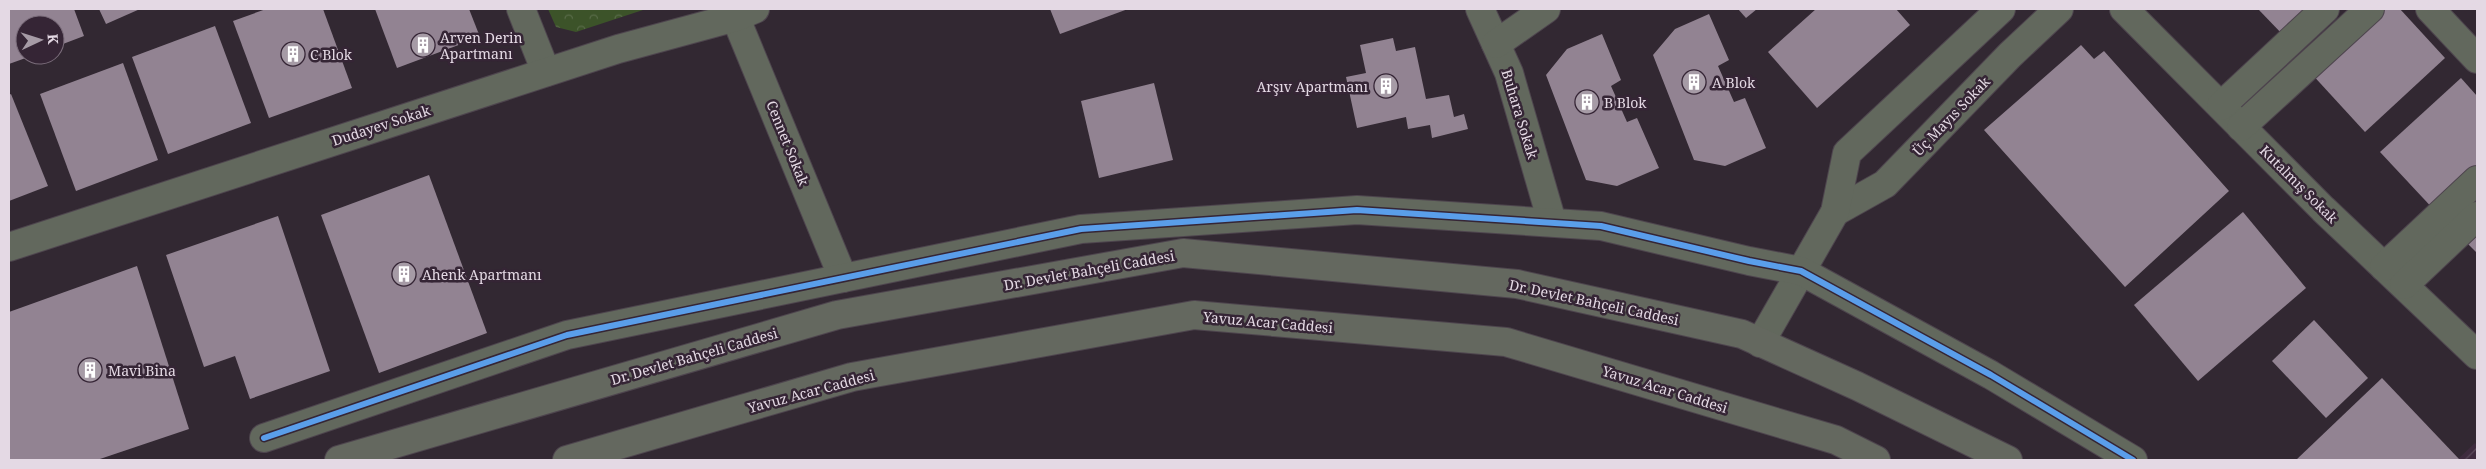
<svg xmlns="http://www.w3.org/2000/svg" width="2486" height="469" viewBox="0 0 2486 469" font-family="'Noto Serif',serif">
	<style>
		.industrial { fill: url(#industrial-furrows) }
		.park { fill: url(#park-crowns) }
		.building { fill: #928392 }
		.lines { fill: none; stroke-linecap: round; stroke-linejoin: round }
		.minor-casing { stroke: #4e454e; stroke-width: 30 }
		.major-casing { stroke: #4e454e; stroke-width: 30 }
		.minor { stroke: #62685d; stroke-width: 28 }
		.major { stroke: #64685f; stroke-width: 28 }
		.cycleway-casing { stroke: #352535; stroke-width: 9 }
		.cycleway { stroke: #5a9eea; stroke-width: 6 }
		.labels { text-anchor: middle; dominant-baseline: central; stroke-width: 5; stroke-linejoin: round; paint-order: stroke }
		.poi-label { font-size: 14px; fill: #e4d9e4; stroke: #352535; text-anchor: start }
		.street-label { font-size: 14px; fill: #e4d9e4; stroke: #352535 }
	</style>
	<defs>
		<pattern id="industrial-furrows" width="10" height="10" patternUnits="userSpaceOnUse" patternTransform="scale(1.25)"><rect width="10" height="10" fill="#3e2b3e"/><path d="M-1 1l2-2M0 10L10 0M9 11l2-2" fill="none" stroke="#5a495a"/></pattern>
		<pattern id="park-crowns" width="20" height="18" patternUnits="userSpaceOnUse" patternTransform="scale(1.25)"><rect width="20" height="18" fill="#3c5329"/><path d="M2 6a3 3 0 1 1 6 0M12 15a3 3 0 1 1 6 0" fill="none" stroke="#586b48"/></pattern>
	</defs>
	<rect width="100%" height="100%" fill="#322832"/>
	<polygon class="industrial" points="2475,443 2477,446 2477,460 2457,460"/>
	<polygon class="park" points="548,9 646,9 576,32 556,27"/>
	<g class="building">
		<polygon points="9,9 74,9 84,36 55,47 55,25 25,25 25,55 34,55 9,64"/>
		<polygon points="99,9 140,9 106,24"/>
		<polygon points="266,9 323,9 352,88 269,118 233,21"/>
		<polygon points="375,9 469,9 480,37 397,68"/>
		<polygon points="1050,9 1128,9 1060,34"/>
		<polygon points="1738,9 1757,9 1746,18"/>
		<polygon points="1816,9 1896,9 1910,25 1817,108 1768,52"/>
		<polygon points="2258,9 2315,9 2285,37"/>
		<polygon points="2377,9 2400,9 2445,58 2365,132 2309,71"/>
		<polygon points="1709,14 1729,60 1718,66 1734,102 1745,98 1766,148 1725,166 1694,160 1653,55 1675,29"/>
		<polygon points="215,26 251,123 168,154 132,57"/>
		<polygon points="1602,34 1621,80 1611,86 1627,122 1637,118 1659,168 1617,186 1586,180 1546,75 1567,49"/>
		<polygon points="1393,38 1396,51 1415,47 1426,99 1449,95 1454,117 1464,114 1468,129 1432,138 1430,125 1408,129 1406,117 1357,128 1346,77 1366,73 1360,45"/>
		<polygon points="2081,45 2094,59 2104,51 2229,191 2125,287 1984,130"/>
		<polygon points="123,63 158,160 76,191 40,94"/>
		<polygon points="2461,78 2477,96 2477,175 2437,213 2380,152"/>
		<polygon points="1154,83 1173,160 1099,178 1081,101"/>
		<polygon points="11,94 48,186 9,201 9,95"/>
		<polygon points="429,175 487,333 379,373 321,215"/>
		<polygon points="2243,212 2306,288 2198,381 2134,305"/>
		<polygon points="278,216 330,371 250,399 235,356 204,367 166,255"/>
		<polygon points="2477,233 2477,253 2467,243"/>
		<polygon points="137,266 189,429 97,460 9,460 9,312"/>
		<polygon points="2314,320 2368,378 2326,418 2272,361"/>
		<polygon points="2382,378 2459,459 2458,460 2296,460"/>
	</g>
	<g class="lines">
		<defs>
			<g id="minor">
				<polyline points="521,9 546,72"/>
				<polyline points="732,9 843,278"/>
				<polyline points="1480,9 1509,73 1552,222"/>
				<polyline points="2124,9 2323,209 2477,355"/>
				<polyline points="2430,9 2477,59"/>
				<polyline points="1496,44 1546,9"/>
				<polyline points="2221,106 2325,9"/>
				<polyline points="2241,127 2370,9"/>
				<polyline points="1835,212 1885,184 2010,55 2059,9"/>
				<polyline points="9,247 618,49 736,17 755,9"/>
				<polyline points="2384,267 2477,180"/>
				<polyline points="2404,285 2477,216"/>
				<polyline points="1760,343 1835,212 1847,153 2001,9"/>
				<polyline points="264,438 567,335 1081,229 1357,210 1601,226 1749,261 1801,271 1991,375 2133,460"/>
			</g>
			<g id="major">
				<polyline points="339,460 837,315 1183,253 1517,284 1742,334 1857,386 2008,460"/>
				<polyline points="567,460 852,377 1194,315 1506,342 1836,440 1876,460"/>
			</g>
		</defs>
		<use href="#minor" class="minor-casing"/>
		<use href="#major" class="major-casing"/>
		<use href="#minor" class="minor"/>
		<use href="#major" class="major"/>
		<defs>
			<polyline id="cycleway" points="264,438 567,335 1081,229 1357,210 1601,226 1749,261 1801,271 1991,375 2133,460"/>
		</defs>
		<use href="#cycleway" class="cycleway-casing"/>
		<use href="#cycleway" class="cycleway"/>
	</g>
	<defs>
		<symbol id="building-disc" viewBox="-11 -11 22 22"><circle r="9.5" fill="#a69ba6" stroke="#352535"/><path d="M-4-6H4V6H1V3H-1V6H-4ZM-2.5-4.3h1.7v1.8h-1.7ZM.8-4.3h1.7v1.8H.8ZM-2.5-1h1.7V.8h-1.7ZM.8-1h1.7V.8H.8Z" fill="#fff"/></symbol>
	</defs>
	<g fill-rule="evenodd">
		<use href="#building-disc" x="409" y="31" width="28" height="28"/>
		<use href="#building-disc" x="279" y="40" width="28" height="28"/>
		<use href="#building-disc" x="1680" y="68" width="28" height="28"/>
		<use href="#building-disc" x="1372" y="72" width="28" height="28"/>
		<use href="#building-disc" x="1573" y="88" width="28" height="28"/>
		<use href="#building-disc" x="390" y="260" width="28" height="28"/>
		<use href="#building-disc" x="76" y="356" width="28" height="28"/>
	</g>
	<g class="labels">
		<g class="poi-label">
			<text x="440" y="37">Arven Derin<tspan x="440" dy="16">Apartmanı</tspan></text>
			<text x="310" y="54">C Blok</text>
			<text x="1712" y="82">A Blok</text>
			<text x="1368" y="86" text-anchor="end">Arşıv Apartmanı</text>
			<text x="1604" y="102">B Blok</text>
			<text x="422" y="274">Ahenk Apartmanı</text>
			<text x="108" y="370">Mavi Bina</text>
		</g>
		<g class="street-label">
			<text transform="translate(1520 114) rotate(73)">Buhara Sokak</text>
			<text transform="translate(1951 116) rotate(-46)">Üç Mayıs Sokak</text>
			<text transform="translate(381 125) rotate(-18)">Dudayev Sokak</text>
			<text transform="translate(788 143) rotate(68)">Cennet Sokak</text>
			<text transform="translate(2299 184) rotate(45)">Kutalmış Sokak</text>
			<text transform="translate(1089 270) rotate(-10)">Dr. Devlet Bahçeli Caddesi</text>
			<text transform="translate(1594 302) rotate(12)">Dr. Devlet Bahçeli Caddesi</text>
			<text transform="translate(1268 322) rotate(5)">Yavuz Acar Caddesi</text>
			<text transform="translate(694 356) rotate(-16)">Dr. Devlet Bahçeli Caddesi</text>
			<text transform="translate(1665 389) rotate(17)">Yavuz Acar Caddesi</text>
			<text transform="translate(811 391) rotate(-15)">Yavuz Acar Caddesi</text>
		</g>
	</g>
	<rect width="2486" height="469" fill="none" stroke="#e4d9e4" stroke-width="20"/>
	<g transform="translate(40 40) rotate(86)"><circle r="24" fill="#352535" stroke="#7b6d7b"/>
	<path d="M0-4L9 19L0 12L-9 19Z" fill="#a69ba6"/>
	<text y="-8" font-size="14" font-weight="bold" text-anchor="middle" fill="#e4d9e4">K</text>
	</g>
</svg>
